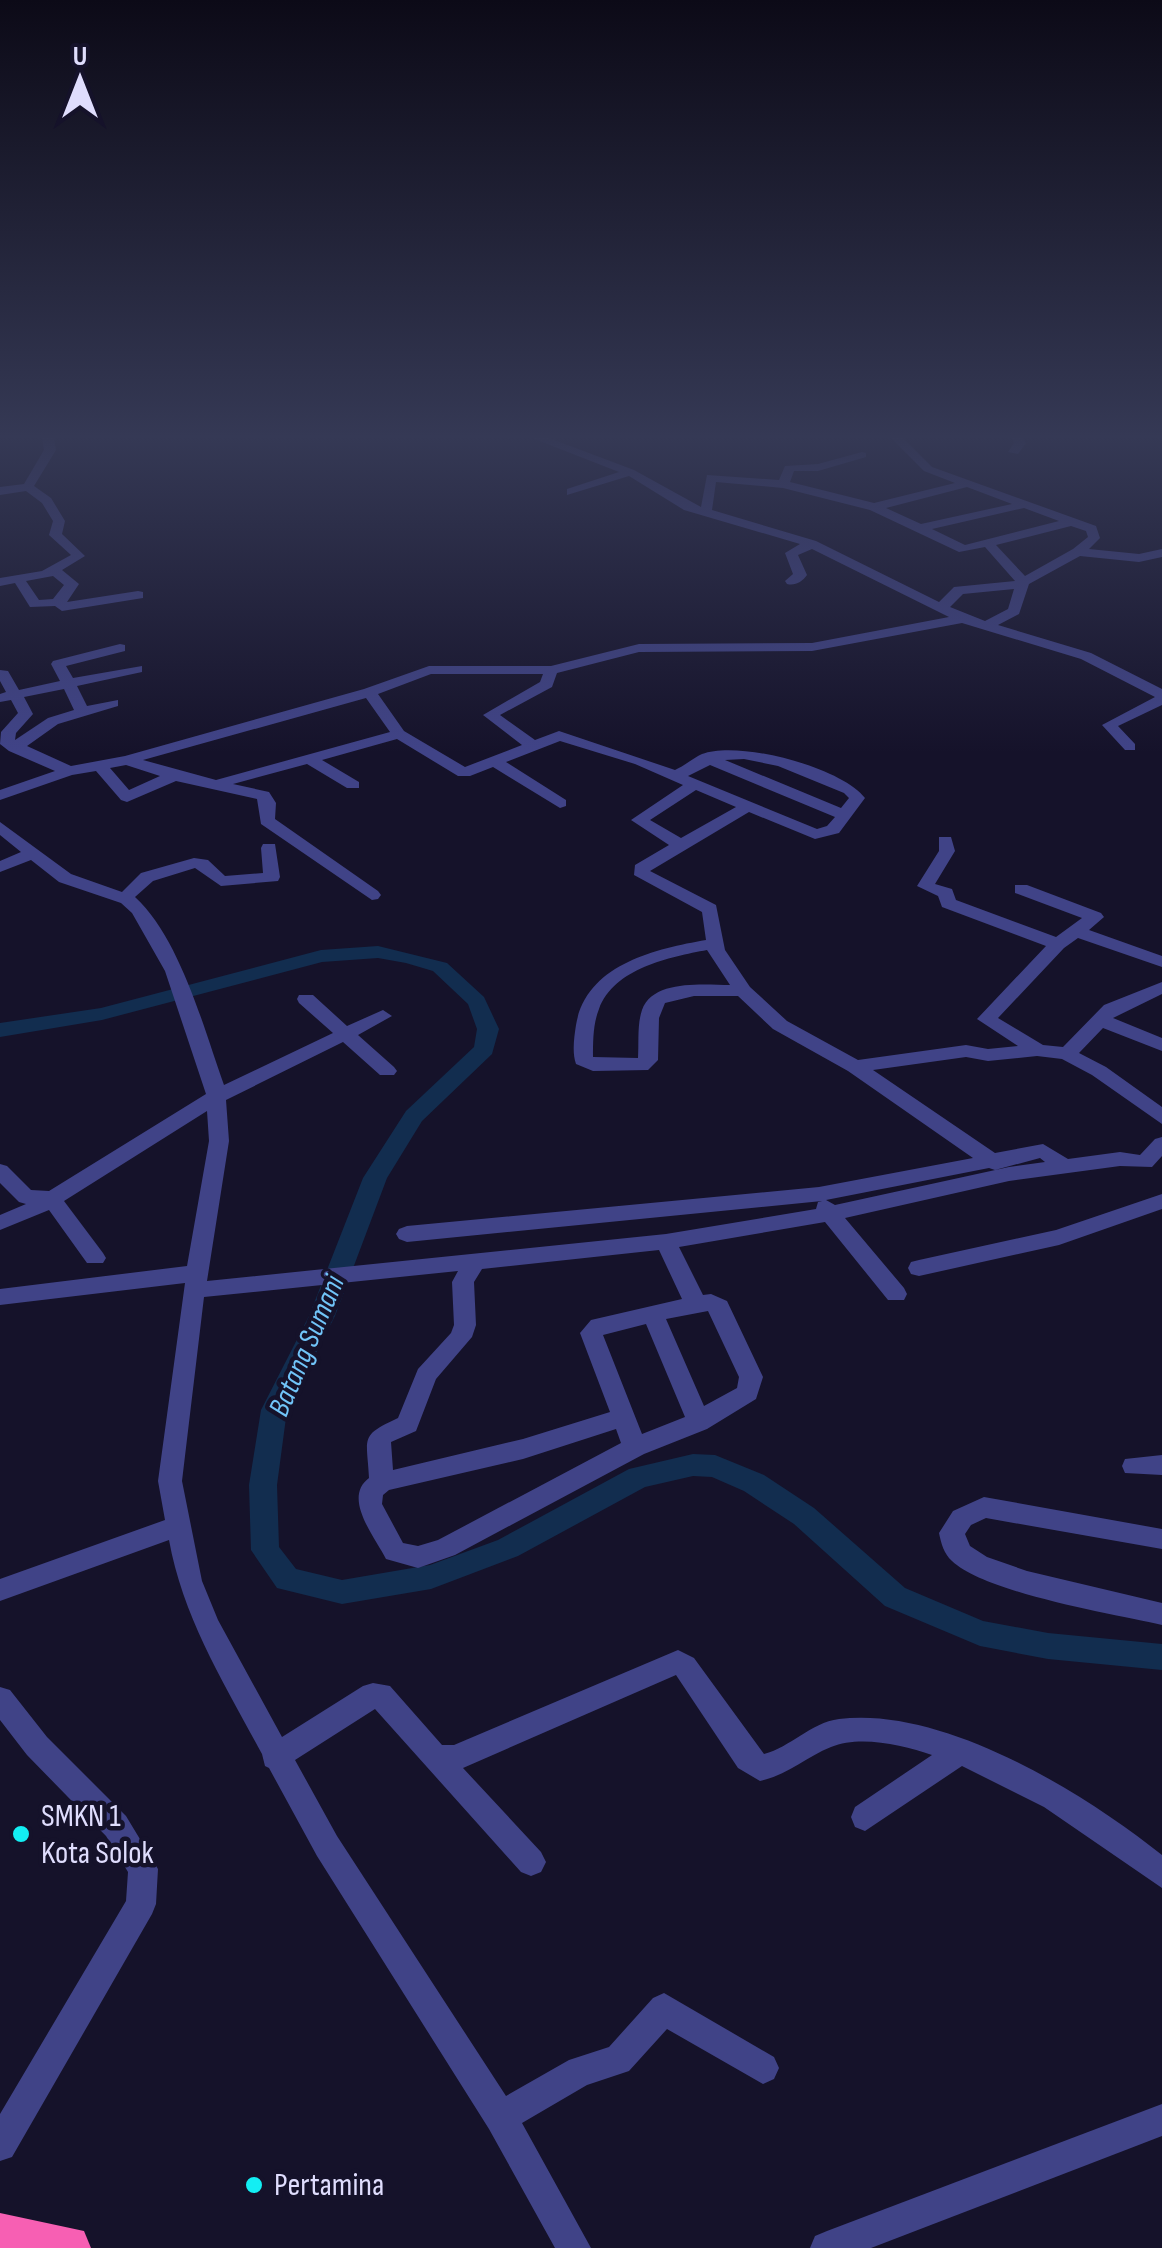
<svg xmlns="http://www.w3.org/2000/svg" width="1162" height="2248" viewBox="0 0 1162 2248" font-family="'Sofia Sans Condensed',sans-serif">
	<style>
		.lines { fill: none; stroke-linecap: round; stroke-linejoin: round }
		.river { fill: #122d4f; fill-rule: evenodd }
		.minor { fill: #404387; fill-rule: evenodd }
		.highway { fill: #f75fb3; fill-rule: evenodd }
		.poi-dot { fill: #13eef3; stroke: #15122a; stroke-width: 4 }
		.labels { text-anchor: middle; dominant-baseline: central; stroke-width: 9; stroke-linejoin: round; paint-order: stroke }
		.water-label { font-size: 30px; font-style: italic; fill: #71c4f8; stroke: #15122a }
		.near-poi-label { font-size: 32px; fill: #dfddfd; stroke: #15122a; text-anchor: start }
	</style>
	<rect width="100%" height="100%" fill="#15122a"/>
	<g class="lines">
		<polygon class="river" points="378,946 447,963 484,997 499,1029 492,1054 422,1121 387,1178 335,1316 287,1410 277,1485 279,1547 296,1569 342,1580 430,1565 498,1540 629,1469 693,1454 715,1455 764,1475 814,1508 905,1588 983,1621 1048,1633 1162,1644 1162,1670 1048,1659 980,1646 885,1606 794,1524 744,1491 712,1477 693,1476 645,1487 518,1556 431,1589 342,1604 277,1588 251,1550 249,1485 261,1410 309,1316 363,1178 406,1111 474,1047 477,1029 468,1004 433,971 406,963 378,958 322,962 102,1020 0,1037 0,1023 101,1008 321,950"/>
		<g class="minor">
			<path d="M42 438H54L56 450 34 486 51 498 65 521 62 534 85 556 62 570 79 584 67 602 138 591 143 592V598L62 611 55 606 30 607 15 583 0 586V578L42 571 71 555 49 535 53 521 42 503 26 491 0 495V487L24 484 44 450ZM53 576 64 585 53 599 39 600 26 581Z"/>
			<path d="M532 438H549L634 470 701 507 707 475 779 480 785 466 818 464 862 452 866 453V457L818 471H794L790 482 874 503 955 483 924 471 891 438H903L932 467 1096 526 1100 538 1089 549 1139 554 1162 549V557L1139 562 1080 556 1029 584 1019 614 998 625 1091 653 1162 689V705L1118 726 1135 744V750H1125L1102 725 1155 697 1081 659 962 623 812 651 639 652 557 673 552 687 500 715 535 740 559 731 675 770C684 766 695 757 702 754 739 740 841 767 865 798L839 833 815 839 749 812 650 871 716 905 725 950 750 987 787 1021 858 1060 966 1045 988 1049 1018 1046 977 1019 1046 946 942 907 938 896 917 886 939 851V837H951L955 851 935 884 952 889 956 900 1056 937 1082 918 1015 893V885H1027L1101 913 1104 917 1089 930 1162 956V967L1078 938 1064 948 998 1018 1043 1045 1063 1047 1104 1005 1162 982V994L1113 1018 1162 1038V1051L1103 1028 1079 1053 1106 1067 1162 1107V1124L1092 1075 1062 1059 1037 1056 988 1061 966 1057 873 1070 995 1153 1043 1144 1068 1159 1120 1152 1140 1155 1155 1139 1162 1137V1156L1152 1167 1120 1166 1009 1181 845 1218 904 1288 907 1294 904 1300H888L825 1222 679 1247 703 1295 711 1294 727 1301 763 1377 756 1399 707 1429 644 1454 455 1555 418 1568 386 1559C375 1537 342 1498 369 1478 367 1437 359 1436 398 1418L418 1369 451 1333 454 1325 452 1282 458 1271 204 1297 182 1481 202 1581 218 1620 282 1737 363 1686 373 1683 390 1686 442 1745H454L678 1650 694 1658 764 1754C791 1747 810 1723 839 1719 943 1706 1083 1792 1162 1855V1888L1044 1807 962 1766 865 1831 855 1827 851 1817 855 1807 932 1755C903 1745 860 1735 831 1747 806 1757 788 1775 760 1781L738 1768 676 1675 463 1768 541 1852 546 1862 541 1872 531 1876 521 1872 375 1709 295 1760 337 1836 506 2096 569 2060 609 2047 653 1998 664 1993 774 2057 779 2068 774 2079 763 2084 667 2029 629 2071 587 2085 522 2123 591 2248H555L489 2129 317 1856 269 1768 265 1766 262 1754C225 1685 183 1618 169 1540L0 1601V1579L165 1520 158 1481 185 1283 0 1305V1289L187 1266 209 1141 207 1111 64 1201 103 1253 106 1258 103 1263H87L49 1210 0 1230V1215L26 1204 19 1202 0 1183V1164L7 1166 31 1190 49 1191 206 1094 165 971 132 913 121 903 59 882 31 860 0 872V861L21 852 0 835V822L71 874 122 892 141 873 194 858 208 860 225 876 263 873 261 848 263 844H275L280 877 278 881 221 886 195 868 153 881 135 897C180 938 204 1029 224 1085L333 1033 299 1003 297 999 299 995H313L347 1026 383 1010 392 1016 358 1035 394 1067 397 1071 394 1075H380L343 1042 226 1100 229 1141 207 1281 666 1234 816 1209 818 1202 822 1201 407 1242 399 1239 396 1234 399 1229 407 1226 819 1187 973 1158 848 1071 773 1029 738 996H694L665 1003 659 1018 658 1060 648 1070 593 1071 576 1064C572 1053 574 1038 576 1025 586 965 654 949 706 940L702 912 634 875 635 865 669 845 631 820 683 785 635 764 560 741 506 762 566 800V806L560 808 493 767 470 776H458L397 739 322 760 359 782V788H347L307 764 233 784 269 792 276 803 275 819 378 891 381 895 378 899 372 900 261 824 257 799 176 781 127 802 121 800 96 771 72 775 0 800V790L55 771 9 751 0 744 1 732 18 713 11 700 0 702V694L6 692 0 681V670L8 671 19 690 60 681 51 664 53 661 120 644 125 645V651L66 666 73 678 142 666V672L77 686 87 706 118 700V706L58 724 27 746 71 766 125 756 364 689 429 666H551L639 644 812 643 949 617 812 549 798 555 807 575C802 582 795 586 787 584L785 581 793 574 785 553 800 544 684 510 629 476 567 495V489L619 472ZM716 482 783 488 870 510 959 552 985 547 1015 581 954 587 939 602 816 541 712 510ZM967 487 1012 504 921 524 886 508ZM1024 508 1059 521 965 545 932 529ZM1071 526 1086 531 1088 537 1073 549 1025 576 996 545ZM1014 589 1008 609 985 621 950 607 963 594ZM431 674H543L540 682 483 715 522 745 465 767 404 731 378 694ZM64 689 74 710 48 718 15 740 16 733 33 714 24 697ZM366 698 390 732 216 780 143 760ZM744 759 778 766 844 793 849 798 841 808 725 760ZM126 765 160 776 129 790 110 768ZM710 765 835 817 827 826 817 829 688 776ZM696 790 736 807 681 838 650 820ZM707 950 730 985C704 985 653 979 642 1010 637 1025 639 1042 638 1058L593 1057C593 1041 593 1024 599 1009 614 968 670 957 707 950ZM1040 1158 1045 1162 1009 1167 835 1205 826 1200 989 1168 995 1170ZM659 1250 682 1299 591 1320 580 1333 610 1412 523 1439 393 1470 391 1442 416 1431 436 1379 472 1337 476 1325 474 1282 482 1269ZM708 1311 739 1377 737 1388 704 1406 666 1319ZM646 1324 685 1417 642 1434 603 1335ZM616 1429 621 1443 438 1540 418 1546 403 1543 382 1504 383 1495 389 1490 523 1459Z"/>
			<polygon points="1012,438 1023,438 1026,443 1018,454 1008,452 1014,443"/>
			<polygon points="1162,1194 1162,1209 1059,1245 919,1276 911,1274 908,1268 911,1262 919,1260 1056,1230"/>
			<polygon points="1162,1455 1162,1475 1125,1473 1122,1466 1125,1459"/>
			<path d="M984 1497 1162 1529V1549L986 1518 971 1525 965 1534 970 1546 987 1557 1027 1571 1162 1603V1625C1113 1614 986 1593 952 1561 944 1554 941 1543 939 1533L953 1511Z"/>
			<polygon points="0,1687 10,1690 47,1737 126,1816 158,1869 156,1904 152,1914 12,2157 0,2161 0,2114 126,1901 128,1872 106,1836 27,1755 0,1720"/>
			<polygon points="1162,2104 1162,2136 871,2248 810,2248 815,2236 827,2231"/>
		</g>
		<polygon class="highway" points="0,2213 84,2231 91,2248 0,2248"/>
	</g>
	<linearGradient id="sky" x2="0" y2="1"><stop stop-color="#0c0a17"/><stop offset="0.58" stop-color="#353955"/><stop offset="1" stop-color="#353955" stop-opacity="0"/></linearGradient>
	<rect width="1162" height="753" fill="url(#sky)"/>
	<g class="poi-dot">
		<circle cx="21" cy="1834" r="10"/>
		<circle cx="254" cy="2185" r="10"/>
	</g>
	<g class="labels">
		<g class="water-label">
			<text transform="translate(307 1346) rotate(-67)">Batang Sumani</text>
		</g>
		<g class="near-poi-label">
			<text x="41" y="1816">SMKN 1<tspan x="41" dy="37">Kota Solok</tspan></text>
			<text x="274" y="2185">Pertamina</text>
		</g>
	</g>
	<g transform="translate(80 80)" stroke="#15122a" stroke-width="8" paint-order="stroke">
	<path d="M0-8L18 38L0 25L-18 38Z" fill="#dfddfd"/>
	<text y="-15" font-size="28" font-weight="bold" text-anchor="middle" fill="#dfddfd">U</text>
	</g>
</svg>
